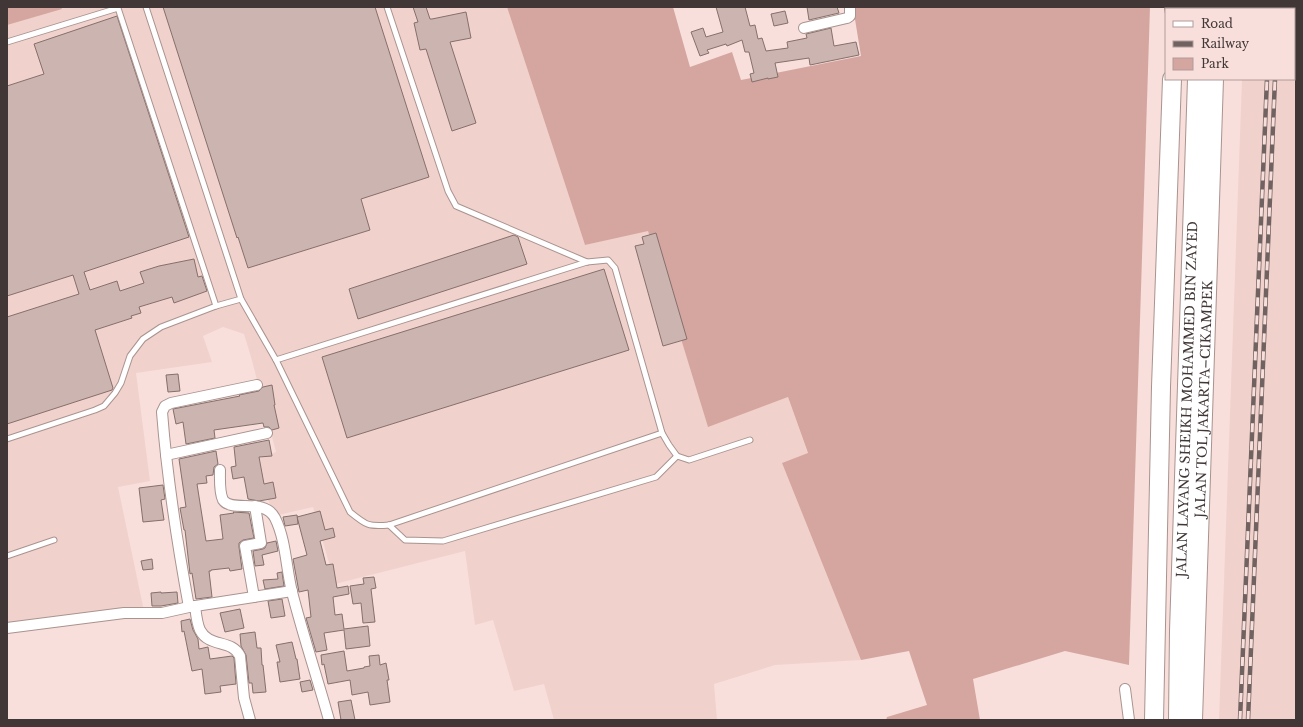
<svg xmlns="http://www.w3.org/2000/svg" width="1303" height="727" viewBox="0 0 1303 727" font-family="'Libre Baskerville',serif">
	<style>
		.built { fill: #f1d1cb }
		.green { fill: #d5a69f }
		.building { fill: #ccb4b0; stroke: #85706c }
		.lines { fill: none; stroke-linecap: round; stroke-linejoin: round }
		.lane-casing { stroke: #a9938f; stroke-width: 7 }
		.street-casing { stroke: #a9938f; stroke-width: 12 }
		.highway-casing { stroke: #a9938f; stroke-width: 20 }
		.lane { stroke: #fff; stroke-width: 5 }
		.street { stroke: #fff; stroke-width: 10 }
		.highway { stroke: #fff; stroke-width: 18 }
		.rail-casing { stroke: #706260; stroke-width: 4.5 }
		.rail { stroke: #f8dfdb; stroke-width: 3; stroke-dasharray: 9; stroke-linecap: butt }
		.labels { text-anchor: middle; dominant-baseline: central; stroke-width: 3; stroke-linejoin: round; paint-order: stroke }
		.street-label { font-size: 13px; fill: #413736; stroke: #f8dfdb }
	</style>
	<rect width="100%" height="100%" fill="#f8dfdb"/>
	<g class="built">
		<polygon points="7,7 507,7 585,245 648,230 708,426 788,397 808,454 782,463 861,660 775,665 714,684 717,720 554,720 544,684 514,691 493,620 475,625 465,551 335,584 313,507 274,516 254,460 276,452 251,357 244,334 223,327 203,336 212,362 136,373 150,481 118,487 144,611 7,624"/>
		<polygon points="1245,7 1296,7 1296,720 1219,720 1242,79 1294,79 1294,9 1245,9"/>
	</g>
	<g class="green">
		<polygon points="7,7 61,7 62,9 7,25"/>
		<polygon points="507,7 673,7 690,67 732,52 741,80 861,56 853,7 1150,7 1129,665 1065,651 973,679 980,720 886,720 887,717 927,705 909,651 861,660 782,463 808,453 788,397 708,427 648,231 585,245"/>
	</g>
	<g class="building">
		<polygon points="163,7 375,7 429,177 361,199 370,230 248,268 238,237 237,238"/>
		<polygon points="413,7 426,7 430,19 432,19 466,12 471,38 450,42 476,123 452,131 426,49 420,50 414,23 418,22"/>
		<polygon points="716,7 745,7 750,26 755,25 758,39 762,38 766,51 788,48 787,42 807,38 806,34 831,28 834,46 856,42 859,55 810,65 809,58 775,63 778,77 768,79 768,78 752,82 750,74 754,73 749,52 745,52 742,40 727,46 726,44 707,50 709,53 700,56 691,32 703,28 706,37 723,32"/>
		<polygon points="807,7 837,7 839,13 809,20"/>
		<polygon points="785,11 788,23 774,26 771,14"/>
		<polygon points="117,16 189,237 84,272 90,290 117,281 120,291 144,283 140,272 159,266 194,259 198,277 202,276 207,291 174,303 172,297 139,307 141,313 131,316 132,318 95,330 113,388 112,390 7,424 7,317 79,294 73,275 7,296 7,86 44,74 34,44"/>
		<polygon points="656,233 687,339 663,346 635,246 644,244 642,237"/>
		<polygon points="514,235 518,237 527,264 358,319 349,289"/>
		<polygon points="604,269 629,350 347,438 322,357"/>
		<polygon points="178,374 180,391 168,392 166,375"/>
		<polygon points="272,385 275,405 274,405 279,428 272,430 269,427 264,427 263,423 214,430 215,438 186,444 183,422 176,424 173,409 240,396 239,395 259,391 263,387"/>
		<polygon points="269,440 272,456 259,457 264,484 273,482 276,498 259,501 248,499 244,477 233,479 231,467 236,466 234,447"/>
		<polygon points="216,451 218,464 214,467 213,475 206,476 207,483 197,484 206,541 223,539 220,515 234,513 233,512 249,513 254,538 243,540 239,543 239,547 242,569 230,571 229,568 211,570 211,571 209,571 212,597 196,599 192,573 190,574 185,530 184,530 180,508 186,507 179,459"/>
		<polygon points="163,485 165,499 161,500 164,520 143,522 139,488"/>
		<polygon points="320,511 325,530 333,528 335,537 320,541 326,565 333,564 337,588 348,586 349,594 333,597 335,615 342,614 344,629 368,626 370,646 346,649 344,630 324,633 327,650 316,652 306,618 311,617 308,590 299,592 293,559 307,555 297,517"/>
		<polygon points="297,515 298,524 285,526 283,517"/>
		<polygon points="276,541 278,551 262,555 264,565 255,566 253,551 263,549 265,548 267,543"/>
		<polygon points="152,559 153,569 143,570 141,561"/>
		<polygon points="282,572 284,586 265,589 263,580 278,579 277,573"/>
		<polygon points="374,577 376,588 371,589 375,622 363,623 361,603 353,604 350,586 364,584 363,578"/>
		<polygon points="161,592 161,593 177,592 178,603 161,606 152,606 151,593"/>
		<polygon points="282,599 285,616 271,618 268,601"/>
		<polygon points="240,609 244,628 225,632 220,613"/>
		<polygon points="190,619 193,630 198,639 199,649 208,647 210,659 232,656 234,658 236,684 220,686 221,692 205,694 202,669 192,671 184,631 182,632 181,621"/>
		<polygon points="255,632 257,648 261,648 262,665 263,665 266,692 253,693 252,683 249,683 246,655 241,646 240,634"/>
		<polygon points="292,642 296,659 297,659 300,679 280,682 277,662 280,662 276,645"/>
		<polygon points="344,651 347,671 364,668 364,667 370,666 369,656 379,655 380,665 386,663 389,680 387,680 390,702 370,705 368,692 352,695 350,680 328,684 324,664 322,665 321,655"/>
		<polygon points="310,680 313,690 302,692 300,682"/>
		<polygon points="351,700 355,720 341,720 338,702"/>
	</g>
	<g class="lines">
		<defs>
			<g id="lane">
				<path d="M146 7 241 299 276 360 350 512C366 525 368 527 389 525L662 433"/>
				<polyline points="387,7 448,191 456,206 587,262"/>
				<polyline points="7,42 118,8 216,306"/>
				<polyline points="276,360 587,262 608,260 615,268 662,433 669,445 677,456 689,460 750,440"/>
				<polyline points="7,439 95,410 104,406 115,393 121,383 130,356 143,339 161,327 216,306 241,299"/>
				<polyline points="389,525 405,540 443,541 656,477 677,456"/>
				<polyline points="7,556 54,540"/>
			</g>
			<g id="street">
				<polyline points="804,28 847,18 850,16 850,7"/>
				<polyline points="166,455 267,433"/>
				<path d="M220 470C220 478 219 492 223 500 232 513 264 497 275 518 286 540 286 568 292 592 303 635 317 677 329 720"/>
				<polyline points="254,597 245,546 261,543 255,506"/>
				<path d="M195 606C196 614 197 624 200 630 209 648 232 639 240 656L244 698 250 720"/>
				<path d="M189 607C177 542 167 477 162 412L165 406 171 403 257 385"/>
				<polyline points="7,628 124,613 162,613 189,607 292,591"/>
				<polyline points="1125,689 1129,720"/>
			</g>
			<g id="highway">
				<polyline points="1174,9 1174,7"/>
				<polyline points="1188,9 1188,7"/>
				<polyline points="1217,9 1217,7"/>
				<polyline points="1154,720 1161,387 1172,79"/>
				<path id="s1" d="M1178 720 1179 631 1197 79"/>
				<path id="s2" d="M1193 720 1214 79"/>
			</g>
		</defs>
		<use href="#lane" class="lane-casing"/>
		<use href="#street" class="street-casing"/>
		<use href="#highway" class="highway-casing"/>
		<use href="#lane" class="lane"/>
		<use href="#street" class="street"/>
		<use href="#highway" class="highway"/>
		<defs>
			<g id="rail">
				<polyline points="1270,9 1270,7"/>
				<polyline points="1278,9 1278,7"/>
				<polyline points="1240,720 1267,79"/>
				<polyline points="1248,720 1275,79"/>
			</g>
		</defs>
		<use href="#rail" class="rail-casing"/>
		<use href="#rail" class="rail"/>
	</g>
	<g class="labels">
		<g class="street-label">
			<text stroke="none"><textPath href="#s1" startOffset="321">JALAN LAYANG SHEIKH MOHAMMED BIN ZAYED</textPath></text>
			<text stroke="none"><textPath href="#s2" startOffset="321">JALAN TOL JAKARTA–CIKAMPEK</textPath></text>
		</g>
	</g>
	<rect width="1303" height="727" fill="none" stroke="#413736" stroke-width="16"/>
	<rect x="1165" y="8" width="130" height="72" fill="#f8dfdb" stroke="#af9c99"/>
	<rect x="1173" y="21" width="20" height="6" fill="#ffffff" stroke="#af9c99"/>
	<text x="1201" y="28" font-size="12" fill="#413736">Road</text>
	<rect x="1173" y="41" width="20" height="6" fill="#706260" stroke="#af9c99"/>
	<text x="1201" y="48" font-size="12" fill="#413736">Railway</text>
	<rect x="1173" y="58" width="20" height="12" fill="#d5a69f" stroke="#af9c99"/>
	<text x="1201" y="68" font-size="12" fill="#413736">Park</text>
</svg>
